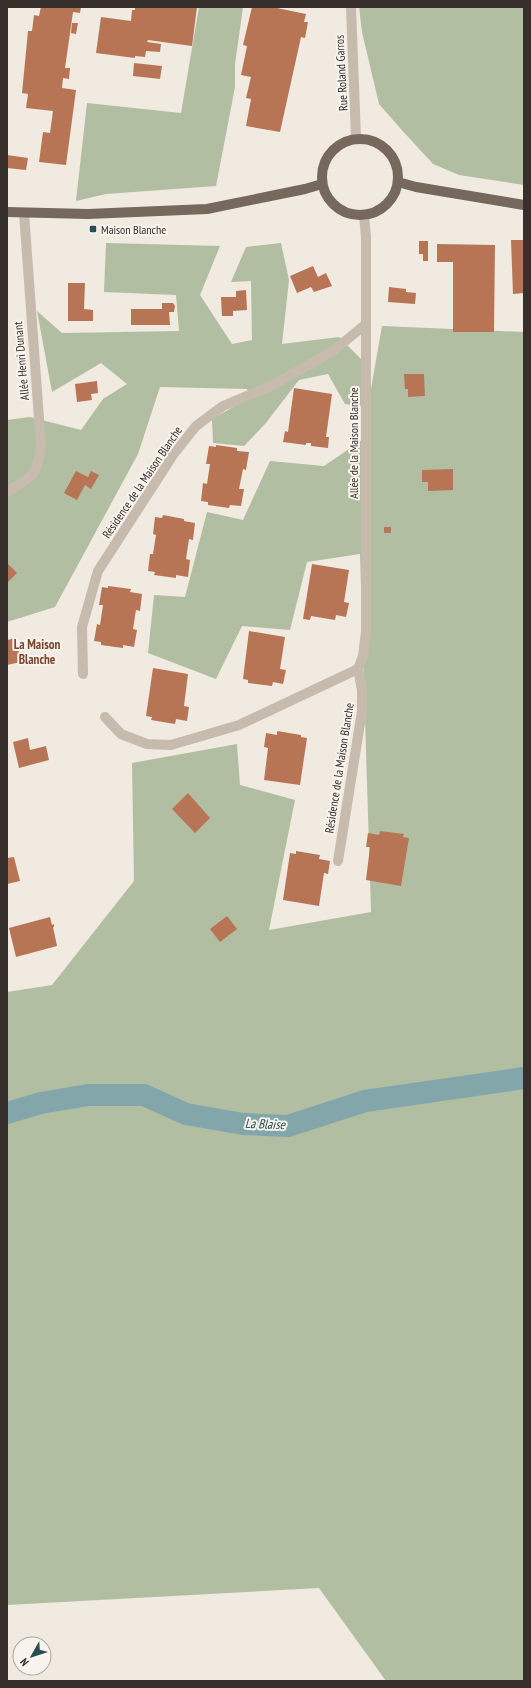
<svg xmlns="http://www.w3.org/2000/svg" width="531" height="1688" viewBox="0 0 531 1688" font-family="'PT Sans Narrow',sans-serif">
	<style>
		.green { fill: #b2bea1 }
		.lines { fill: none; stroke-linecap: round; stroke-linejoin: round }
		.river { stroke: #82a6aa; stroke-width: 22 }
		.building { fill: #b87556 }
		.minor { stroke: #c7bbad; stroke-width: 10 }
		.tertiary { stroke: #c7bbad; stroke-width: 10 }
		.primary { stroke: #76685d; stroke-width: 10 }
		.poi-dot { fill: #254d53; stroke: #f8f3ec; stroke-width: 1.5 }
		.labels { text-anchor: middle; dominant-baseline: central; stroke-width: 4; stroke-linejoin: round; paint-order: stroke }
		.street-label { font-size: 12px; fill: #362f2b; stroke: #f8f3ec }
		.poi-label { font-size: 12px; fill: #362f2b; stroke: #f8f3ec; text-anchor: start }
		.neighbourhood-label { font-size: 13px; font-weight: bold; fill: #7c452d; stroke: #f8f3ec }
		.water-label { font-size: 13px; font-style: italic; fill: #254d53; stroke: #f8f3ec }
	</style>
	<rect width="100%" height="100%" fill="#f0eae0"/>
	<g class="green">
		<polygon points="199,7 243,7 235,64 235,87 216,186 106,194 76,201 87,103 181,113"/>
		<polygon points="359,7 524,7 524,185 459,175 433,164 400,128 379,104 362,32"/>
		<polygon points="106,243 220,246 200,295 232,344 252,340 251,281 231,282 246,247 281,243 289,280 282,344 339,337 362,360 362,406 345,404 328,374 299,380 265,424 244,446 213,443 212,419 251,397 247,389 160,387 138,454 55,607 7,622 7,420 30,417 81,430 103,399 127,384 101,363 52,392 37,311 62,333 179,331 176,295 104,292"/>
		<polygon points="382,326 524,332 524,1681 386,1681 319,1588 7,1605 7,992 52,985 134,881 132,763 237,744 240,785 295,800 269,930 371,912 360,554 307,562 290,630 242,626 216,679 148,653 154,595 185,597 207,512 243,520 270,461 324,466 362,440"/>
	</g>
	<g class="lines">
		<polyline class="river" points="7,1113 41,1103 88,1095 144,1095 186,1114 243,1124 288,1126 365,1101 524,1078"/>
	</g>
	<g class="building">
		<polygon points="41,7 81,7 80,13 73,12 65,68 70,68 69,79 63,78 62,88 76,90 66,165 39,162 43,132 50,133 53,111 26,108 28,94 22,93 28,31 32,31 34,15 39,16"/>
		<polygon points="135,7 197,7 192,46 148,40 147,42 161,44 160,52 146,51 145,57 135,56 135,58 96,53 101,17 131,21 132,10 135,10"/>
		<polygon points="252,7 272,7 306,14 304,22 308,22 305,38 301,37 280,132 246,126 251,99 246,98 251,77 241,75 247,46 243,45"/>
		<polygon points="72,23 78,23 76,34 71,33"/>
		<polygon points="134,63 162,66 160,79 133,76"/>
		<polygon points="7,155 28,158 26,170 7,168"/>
		<polygon points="511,240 524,240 524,293 513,294"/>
		<polygon points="419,241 428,241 428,261 423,261 423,254 419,254"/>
		<polygon points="437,244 495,245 494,332 453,332 453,262 437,262"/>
		<polygon points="313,266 318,277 326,273 332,286 314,292 311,287 297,293 290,276"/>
		<polygon points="68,283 85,283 84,309 93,310 93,321 68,321"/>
		<polygon points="389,287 406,289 406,292 416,293 415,304 388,302"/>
		<polygon points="246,290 247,310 233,311 233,316 222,316 221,297 236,297 236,291"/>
		<polygon points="162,303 173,303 175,306 174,312 169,312 170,325 131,325 131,309 162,309"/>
		<polygon points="404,374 424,374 425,396 408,397 408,389 405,389"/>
		<polygon points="97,381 98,393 91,394 92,400 77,402 75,384"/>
		<polygon points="294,388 332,394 326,437 329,437 328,448 311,446 311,443 306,443 306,445 283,442 285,431 288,432"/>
		<polygon points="216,445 237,448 237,451 249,452 246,470 243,469 239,489 244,489 241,506 230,505 229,508 208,505 208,502 201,501 203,483 207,484 210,464 206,464 209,446 216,447"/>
		<polygon points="453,469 453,490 428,491 428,482 422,482 422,470"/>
		<polygon points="76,471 88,477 91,471 99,475 91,489 85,485 77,500 64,493"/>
		<polygon points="163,515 184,519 184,521 195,523 193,540 189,539 186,559 190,560 188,577 176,575 176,578 154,575 155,572 148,571 150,554 153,554 156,535 153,534 155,517 162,518"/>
		<rect x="384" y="527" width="7" height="6"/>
		<polygon points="7,563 17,573 7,583"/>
		<polygon points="312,564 349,570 344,602 349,603 346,617 336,615 335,620 311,616 310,620 303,619"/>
		<polygon points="108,586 131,589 130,592 142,594 140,611 136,610 133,629 137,630 134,647 123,645 123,648 101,645 101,642 94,641 97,624 100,625 103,605 99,605 102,587 108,588"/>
		<polygon points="249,631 285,637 280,669 286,670 283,684 273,682 272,686 248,683 248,680 243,679"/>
		<polygon points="16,638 21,662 7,665 7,640"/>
		<polygon points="153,668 188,674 184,706 189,707 187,721 176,719 175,724 151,720 152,717 146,716"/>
		<polygon points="277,731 301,735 301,737 307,738 300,785 264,780 268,748 264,747 266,733 277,735"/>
		<polygon points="28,738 30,750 46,746 49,760 19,768 13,742"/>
		<polygon points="188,793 210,818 195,833 172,809"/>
		<polygon points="380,831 404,834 403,837 409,838 401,886 366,880 370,847 366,847 368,833 379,835"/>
		<polygon points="296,851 320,855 319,859 330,861 328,874 324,873 319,906 283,900 290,853 296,854"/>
		<polygon points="14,857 20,881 7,884 7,858"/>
		<polygon points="227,916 237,929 220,942 210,929"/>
		<polygon points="50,917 52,925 54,924 54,927 53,927 57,946 16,957 9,928"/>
	</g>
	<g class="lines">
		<g class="minor">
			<path d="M7 492C32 476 37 477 41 446L24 213"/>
			<polyline points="358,669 363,656 366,632 366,237 364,215"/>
			<polyline points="83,674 82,627 98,571 173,455 196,426 223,406 273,385 333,351 366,324"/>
			<polyline points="105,717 121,734 147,744 171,745 239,725 358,669"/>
			<polyline points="338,861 362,711 362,690 358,669"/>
		</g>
		<polyline class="tertiary" points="351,7 356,138"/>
		<g class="primary">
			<circle cx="360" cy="177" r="38"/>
			<polyline points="398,182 416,187 524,205"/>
			<polyline points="7,212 88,214 207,209 305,189 322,184"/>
		</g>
	</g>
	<rect class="poi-dot" x="89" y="225" width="8" height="8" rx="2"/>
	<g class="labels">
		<g class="street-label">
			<text transform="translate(341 73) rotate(-93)">Rue Roland Garros</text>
			<text transform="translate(21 361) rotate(-95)">Allée Henri Dunant</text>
			<text transform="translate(353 443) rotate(-90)">Allée de la Maison Blanche</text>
			<text transform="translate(142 482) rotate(-56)">Résidence de la Maison Blanche</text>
			<text transform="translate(339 768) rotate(-81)">Résidence de la Maison Blanche</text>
		</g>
		<g class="poi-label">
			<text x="101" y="229">Maison Blanche</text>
		</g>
		<g class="neighbourhood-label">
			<text x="37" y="644">La Maison<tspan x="37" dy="15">Blanche</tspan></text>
		</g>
		<g class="water-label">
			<text transform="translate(265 1124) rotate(2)">La Blaise</text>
		</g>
	</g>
	<rect width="531" height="1688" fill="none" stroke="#362f2b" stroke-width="16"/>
	<g transform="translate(32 1656) rotate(231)"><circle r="19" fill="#f8f3ec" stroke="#aaa59f"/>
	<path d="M0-3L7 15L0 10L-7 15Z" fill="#254d53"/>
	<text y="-6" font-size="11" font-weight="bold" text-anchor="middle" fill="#362f2b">N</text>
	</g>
</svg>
